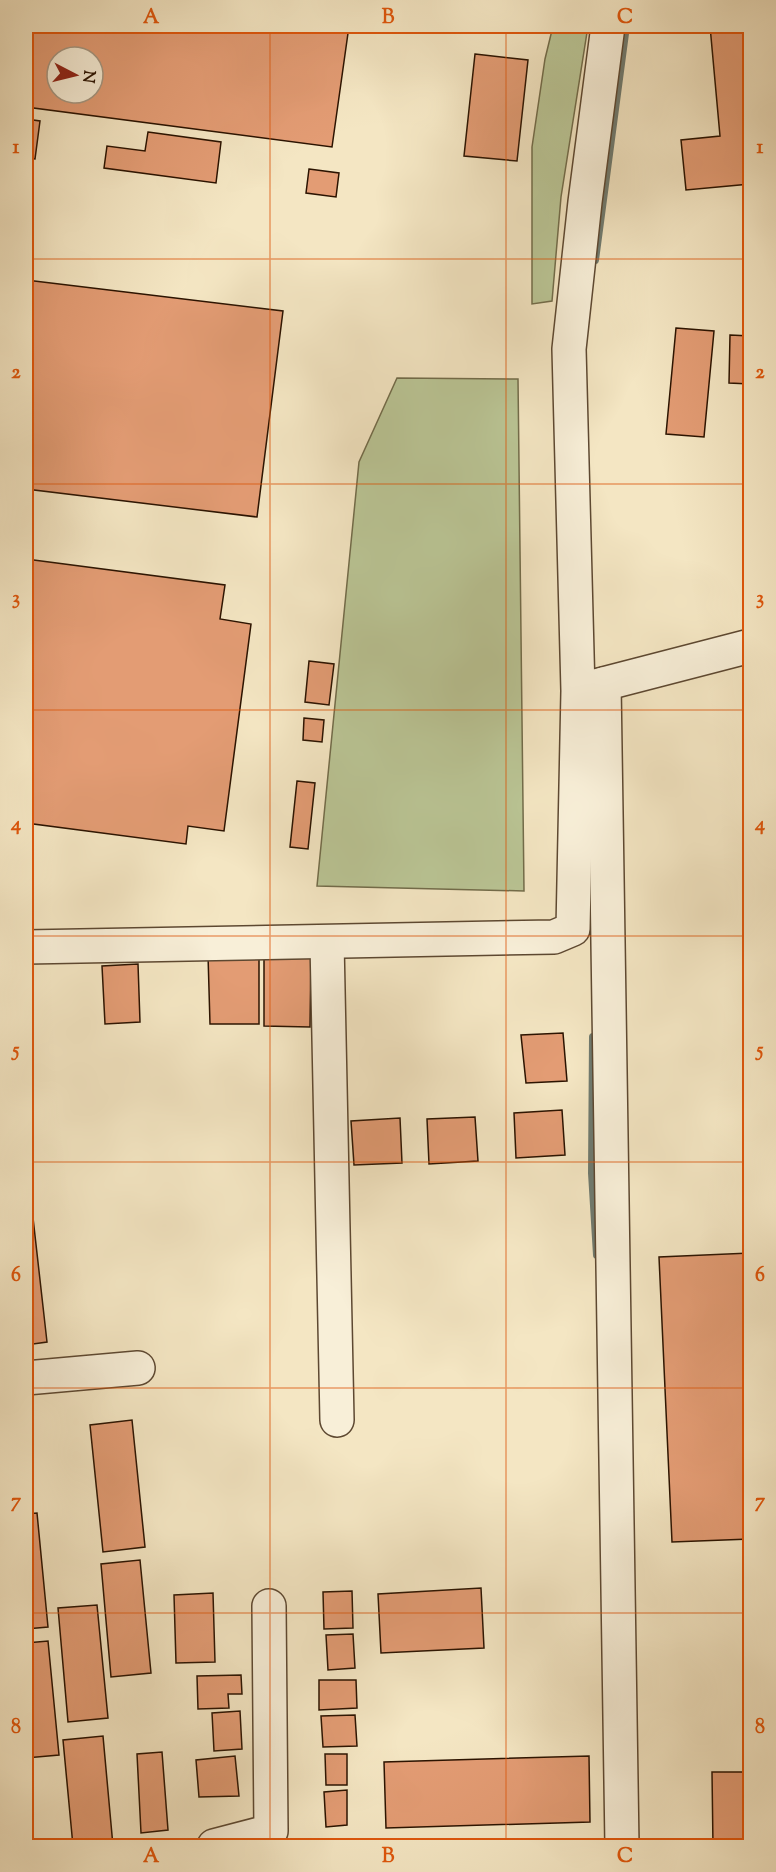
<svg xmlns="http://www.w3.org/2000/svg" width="776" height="1872" viewBox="0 0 776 1872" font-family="'Sorts Mill Goudy',serif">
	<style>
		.green { fill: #bac595; stroke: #726c4a; stroke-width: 1.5 }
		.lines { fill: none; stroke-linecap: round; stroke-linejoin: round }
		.stream { stroke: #6f7a6f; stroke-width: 8 }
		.building { fill: #e39c74; stroke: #2b1300; stroke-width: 1.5; fill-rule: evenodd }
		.minor-casing { stroke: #5d4831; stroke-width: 36 }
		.minor { stroke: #f8efd8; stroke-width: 33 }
		.grid { fill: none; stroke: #df560b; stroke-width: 1.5; stroke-opacity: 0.55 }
		.neatline { fill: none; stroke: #df560b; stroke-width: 2 }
		.grid-label { font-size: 20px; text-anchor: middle; font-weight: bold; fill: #df560b }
	</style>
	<rect width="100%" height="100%" fill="#f4e6c3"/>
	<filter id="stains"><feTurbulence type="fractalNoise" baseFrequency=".00333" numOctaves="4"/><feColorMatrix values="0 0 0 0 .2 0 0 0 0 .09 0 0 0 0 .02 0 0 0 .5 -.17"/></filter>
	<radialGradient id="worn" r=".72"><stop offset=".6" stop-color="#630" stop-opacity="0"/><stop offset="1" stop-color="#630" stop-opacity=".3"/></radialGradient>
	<g class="green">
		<polygon points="553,26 588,26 561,197 552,301 532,304 532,147 545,59"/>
		<polygon points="397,378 518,379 524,891 317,886 359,462"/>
	</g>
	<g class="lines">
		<g class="stream">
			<polyline points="595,260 626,26"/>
			<polyline points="593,1037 592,1173 597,1255"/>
		</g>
	</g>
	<g class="building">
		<path d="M26 26H349L332 147 26 107ZM57 57H93V93H57Z"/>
		<polygon points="710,26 750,26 750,184 686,190 681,140 720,136"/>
		<polygon points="475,54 528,60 517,161 464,156"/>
		<polygon points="26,119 40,121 35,159 26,158"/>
		<polygon points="148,132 221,142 216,183 104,168 107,146 145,151"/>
		<polygon points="309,169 339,173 336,197 306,193"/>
		<polygon points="26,280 283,311 257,517 26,489"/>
		<polygon points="676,328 714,331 704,437 666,434"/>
		<polygon points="730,335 750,336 750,384 729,383"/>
		<polygon points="744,500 750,500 750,561 746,561"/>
		<polygon points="26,559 225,585 220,619 251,624 224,831 188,826 186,844 26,823"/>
		<polygon points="309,661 334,664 329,705 305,702"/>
		<polygon points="304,718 324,720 322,742 303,740"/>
		<polygon points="297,781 315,783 308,849 290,847"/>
		<polygon points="208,955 259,955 259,1024 210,1024"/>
		<polygon points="264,956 311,956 310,1027 264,1026"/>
		<polygon points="138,964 140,1022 105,1024 102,966"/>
		<polygon points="563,1033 567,1081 526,1083 521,1035"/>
		<polygon points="562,1110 565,1155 516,1158 514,1113"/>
		<polygon points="475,1117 478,1161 429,1164 427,1119"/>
		<polygon points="400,1118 402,1163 354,1165 351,1121"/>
		<polygon points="26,1200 31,1200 47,1342 26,1345"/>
		<polygon points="750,1253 750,1539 672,1542 659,1257"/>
		<polygon points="132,1420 145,1547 103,1552 90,1425"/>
		<polygon points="37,1513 48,1627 26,1629 26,1514"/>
		<polygon points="140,1560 151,1673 111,1677 101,1564"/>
		<polygon points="481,1588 484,1648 381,1653 378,1594"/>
		<polygon points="352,1591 353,1628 324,1629 323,1592"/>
		<polygon points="213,1593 215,1662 176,1663 174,1595"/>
		<polygon points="97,1605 108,1718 68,1722 58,1608"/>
		<polygon points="353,1634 355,1668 328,1670 326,1635"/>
		<polygon points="48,1641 59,1755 26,1758 26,1643"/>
		<polygon points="241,1675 242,1694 228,1694 229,1708 198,1709 197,1676"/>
		<polygon points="319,1680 356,1680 357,1708 319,1710"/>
		<polygon points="240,1711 242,1749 214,1751 212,1713"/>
		<polygon points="355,1715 357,1746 323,1747 321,1716"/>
		<polygon points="103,1736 113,1846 73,1846 63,1740"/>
		<polygon points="162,1752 168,1830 141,1833 137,1754"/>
		<polygon points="325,1754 347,1754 347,1785 326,1785"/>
		<polygon points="235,1756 239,1796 199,1797 196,1760"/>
		<polygon points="589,1756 590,1822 386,1828 384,1762"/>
		<polygon points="712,1772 748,1772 750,1846 713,1846"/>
		<polygon points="347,1790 347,1825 326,1827 324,1792"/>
	</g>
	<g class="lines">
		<defs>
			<g id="minor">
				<polyline points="604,684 622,1846"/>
				<polyline points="584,689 750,646"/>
				<polyline points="327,942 337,1420"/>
				<polyline points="26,947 554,937 573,929 578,691 569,349 585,202 608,26"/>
				<polyline points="26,1378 138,1368"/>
				<polyline points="214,1846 271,1831 269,1606"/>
			</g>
		</defs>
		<use href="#minor" class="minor-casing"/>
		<use href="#minor" class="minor"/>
	</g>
	<path class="grid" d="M270 26V1846M506 26V1846M26 259H750M26 484H750M26 710H750M26 936H750M26 1162H750M26 1388H750M26 1613H750"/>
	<rect width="776" height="1872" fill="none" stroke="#f4e6c3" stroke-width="66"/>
	<g transform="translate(75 75) rotate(97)"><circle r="28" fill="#f8efd8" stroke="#a69782" stroke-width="1.5"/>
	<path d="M0-4.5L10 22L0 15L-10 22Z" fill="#8f2418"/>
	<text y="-9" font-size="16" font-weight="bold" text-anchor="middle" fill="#2b1300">N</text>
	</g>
	<rect x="33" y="33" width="710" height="1806" class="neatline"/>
	<g class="grid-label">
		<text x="151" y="23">A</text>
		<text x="388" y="23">B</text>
		<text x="625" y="23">C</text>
		<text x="16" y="153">1</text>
		<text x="760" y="153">1</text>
		<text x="16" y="378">2</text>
		<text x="760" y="378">2</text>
		<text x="16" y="604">3</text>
		<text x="760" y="604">3</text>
		<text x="16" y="830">4</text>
		<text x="760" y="830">4</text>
		<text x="16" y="1056">5</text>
		<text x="760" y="1056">5</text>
		<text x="16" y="1281">6</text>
		<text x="760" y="1281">6</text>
		<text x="16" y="1507">7</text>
		<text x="760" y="1507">7</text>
		<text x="16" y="1733">8</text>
		<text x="760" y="1733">8</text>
		<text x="151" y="1862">A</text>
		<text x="388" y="1862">B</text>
		<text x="625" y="1862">C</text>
	</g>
	<rect width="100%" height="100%" filter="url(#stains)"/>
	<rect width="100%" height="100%" fill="url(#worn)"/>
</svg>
